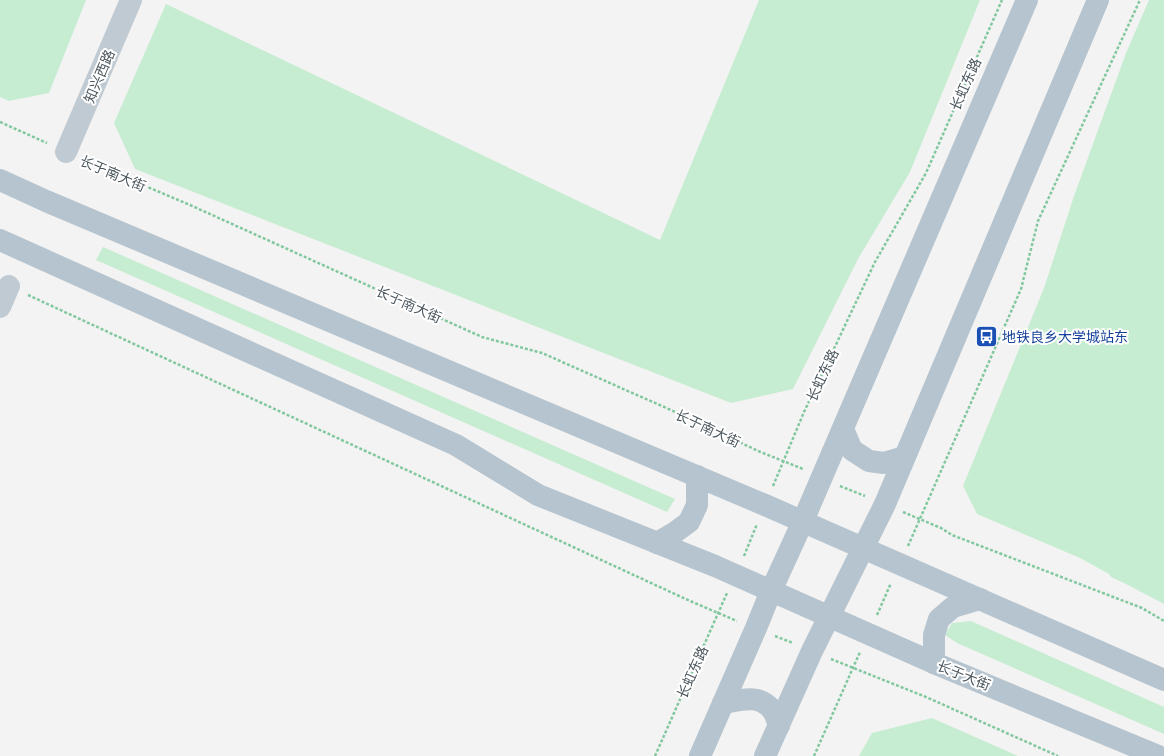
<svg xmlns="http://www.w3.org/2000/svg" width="1164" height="756" viewBox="0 0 1164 756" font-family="Commissioner,'Noto Sans SC',sans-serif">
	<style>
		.green { fill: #c6edd1 }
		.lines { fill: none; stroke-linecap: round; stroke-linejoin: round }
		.path { stroke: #81c89e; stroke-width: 2.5; stroke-dasharray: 3 2; stroke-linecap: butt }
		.secondary { stroke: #c0cad2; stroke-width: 22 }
		.primary { stroke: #b5c4ce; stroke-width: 22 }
		.labels { text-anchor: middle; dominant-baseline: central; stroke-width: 4; stroke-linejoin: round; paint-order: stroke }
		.street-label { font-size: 14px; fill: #4c575e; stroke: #fff }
		.transit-label { font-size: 14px; fill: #164399; stroke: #fff; text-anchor: start }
	</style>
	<rect width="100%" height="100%" fill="#f4f3f3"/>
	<g class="green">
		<polygon points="0,0 86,0 49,93 9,101 0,97"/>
		<polygon points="759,0 980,0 910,172 858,259 793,389 731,403 135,169 114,123 166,4 660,240"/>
		<polygon points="1149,0 1164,0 1164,604 1128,585 1111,577 1109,574 1080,558 977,514 963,486 1044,288 1074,196 1126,53"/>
		<polygon points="103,247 675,499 667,512 96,260"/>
		<polygon points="971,621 1164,707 1164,734 957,643 945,635 952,623"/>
		<polygon points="932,718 1018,756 859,756 872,733"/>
	</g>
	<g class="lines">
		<g class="path">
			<polyline points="0,122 47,143"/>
			<polyline points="84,160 190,205 482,337 542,353 698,422 758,451 803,469"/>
			<polyline points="28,295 690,601 737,621"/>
			<polyline points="773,486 804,412 875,262 926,173 1002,0"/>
			<polyline points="840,486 865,496"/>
			<polyline points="903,512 941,528 952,535 1142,608 1164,621"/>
			<polyline points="908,546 1021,289 1038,221 1140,0"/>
			<polyline points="744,556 757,524"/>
			<polyline points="877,615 891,583"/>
			<polyline points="775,636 793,643"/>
			<polyline points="831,659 926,697 1058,756"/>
			<polyline points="655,756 727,593"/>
			<polyline points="814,756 860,652"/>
		</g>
		<g class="secondary">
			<polyline points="66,152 131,0"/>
			<polyline points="0,307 9,286"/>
		</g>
		<g class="primary">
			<polyline points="0,180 46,201 765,505 1164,680"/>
			<polyline points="0,240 456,445 538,495 715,566 934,663 1158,756"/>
			<polyline points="843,429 852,450 869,461 884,463 904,457"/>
			<polyline points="657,543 674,533 689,522 697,505 697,476"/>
			<polyline points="934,663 934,635 939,619 953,607 980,599"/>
			<path d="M723 703C741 700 760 693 773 711 776 715 777 721 779 726"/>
			<polyline points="700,756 756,628 771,591 803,521 1027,0"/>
			<polyline points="765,756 812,651 885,504 1098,0"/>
		</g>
	</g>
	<defs>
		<symbol id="bus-square" viewBox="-11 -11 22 22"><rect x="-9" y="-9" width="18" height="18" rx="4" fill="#1a4fb4" stroke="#fff"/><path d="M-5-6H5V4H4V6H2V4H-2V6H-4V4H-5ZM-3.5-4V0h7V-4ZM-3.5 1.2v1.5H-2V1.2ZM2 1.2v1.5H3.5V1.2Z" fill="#fff"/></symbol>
	</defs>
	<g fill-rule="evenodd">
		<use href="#bus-square" x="974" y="324" width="25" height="25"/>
	</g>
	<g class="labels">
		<g class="street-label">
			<text transform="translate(99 76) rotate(-67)">知兴西路</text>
			<text transform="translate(965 84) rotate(-66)">长虹东路</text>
			<text transform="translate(113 173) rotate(23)">长于南大街</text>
			<text transform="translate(409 304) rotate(24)">长于南大街</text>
			<text transform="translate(822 375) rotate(-65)">长虹东路</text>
			<text transform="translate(708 428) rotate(25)">长于南大街</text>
			<text transform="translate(692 672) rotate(-66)">长虹东路</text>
			<text transform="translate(964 675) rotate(22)">长于大街</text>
		</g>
		<g class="transit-label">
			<text x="1002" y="336">地铁良乡大学城站东</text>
		</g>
	</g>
</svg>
